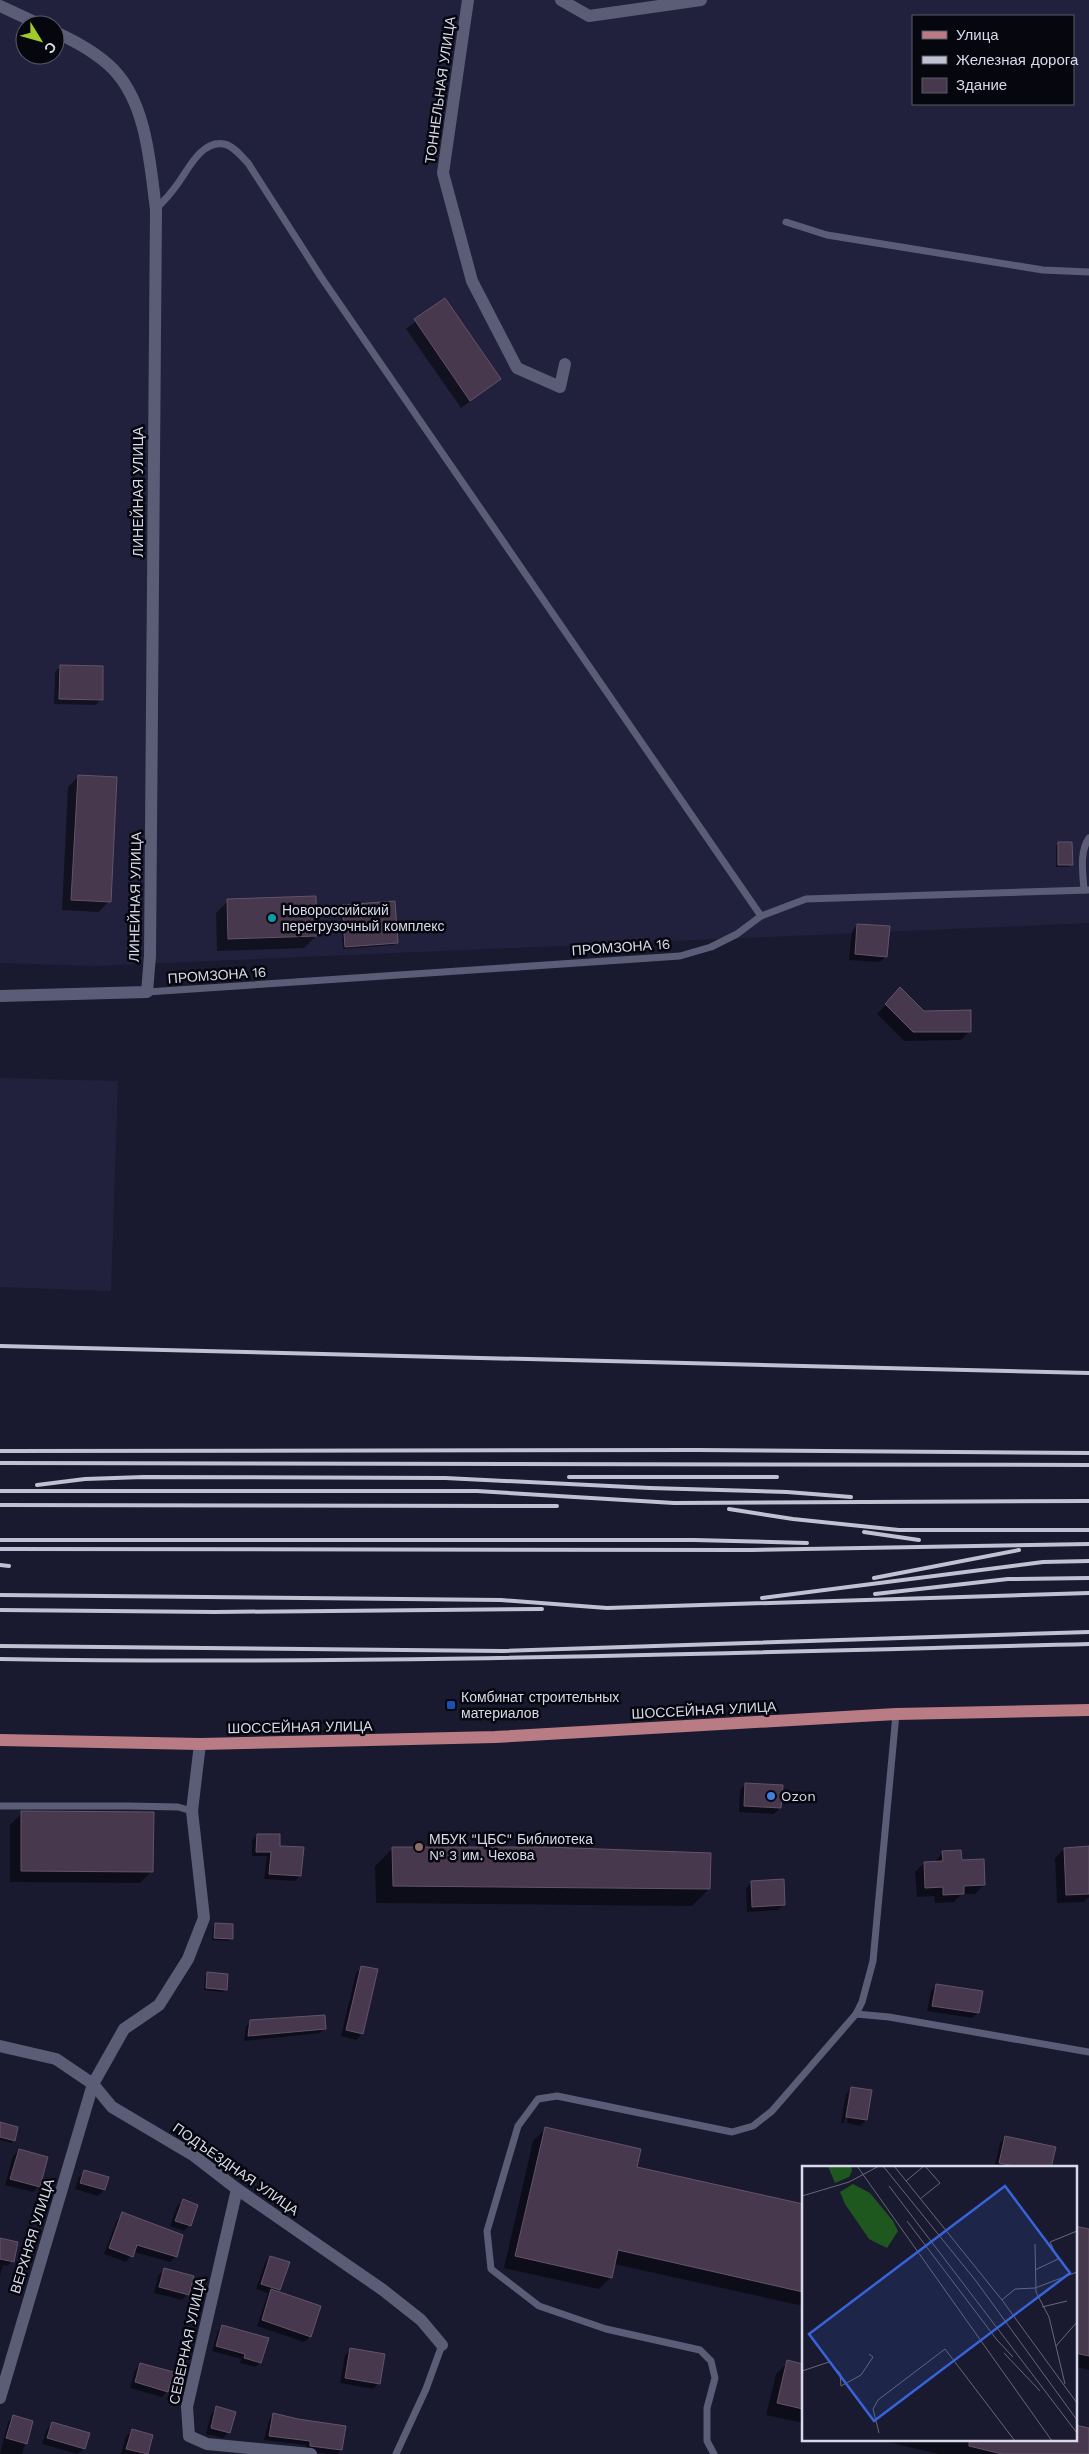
<svg xmlns="http://www.w3.org/2000/svg" width="1089" height="2454" viewBox="0 0 1089 2454" font-family="'Work Sans',sans-serif">
	<style>
		.built { fill: #21213d; fill-rule: evenodd }
		.shadow { fill: #0007 }
		.building { fill: #47384d; stroke: #645369 }
		.lines { fill: none; stroke-linecap: round; stroke-linejoin: round }
		.lane { stroke: #5b5d77; stroke-width: 7 }
		.street { stroke: #5b5d77; stroke-width: 12 }
		.primary { stroke: #b97c85; stroke-width: 12 }
		.rail { stroke: #c0c1d1; stroke-width: 4 }
		.culture-dot { fill: #0f9aa8; stroke: #06060f; stroke-width: 2 }
		.transit-dot { fill: #1a4fb4; stroke: #06060f; stroke-width: 2 }
		.shop-dot { fill: #3f7fe0; stroke: #06060f; stroke-width: 2 }
		.education-dot { fill: #8d6e63; stroke: #06060f; stroke-width: 2 }
		.labels { text-anchor: middle; dominant-baseline: central; stroke-width: 5; stroke-linejoin: round; paint-order: stroke }
		.street-label { font-size: 14px; fill: #d9dae9; stroke: #06060f }
		.poi-label { font-size: 14px; fill: #d9dae9; stroke: #06060f; text-anchor: start }
		.inset-road { fill: none; stroke: #666779; stroke-width: 1 }
		.view { fill: #3963db; fill-opacity: 0.15; stroke: #3963db; stroke-width: 2.5 }
		.inset-edge { fill: none; stroke: #d9dae9; stroke-width: 2.5 }
	</style>
	<rect width="100%" height="100%" fill="#191a2f"/>
	<g class="built">
		<path d="M0 0H1089V923L95 966 0 963ZM913 16H1073V104H913ZM25 25H55V55H25Z"/>
		<polygon points="0,1078 118,1081 111,1291 0,1287"/>
	</g>
	<g class="shadow">
		<polygon points="444,300 499,379 461,408 406,329"/>
		<polygon points="60,667 101,699 96,705 54,704 55,672"/>
		<polygon points="78,777 109,901 99,912 62,910 68,787"/>
		<polygon points="1058,844 1072,864 1069,867 1056,867 1056,846"/>
		<polygon points="228,901 316,936 304,948 217,951 216,913"/>
		<polygon points="343,906 397,943 394,945 343,949 340,909"/>
		<polygon points="857,925 886,957 880,962 849,960 852,931"/>
		<polygon points="900,989 924,1012 970,1031 961,1040 904,1041 877,1014"/>
		<polygon points="746,1784 780,1808 774,1814 739,1812 740,1790"/>
		<polygon points="22,1813 152,1871 140,1883 10,1882 10,1825"/>
		<polygon points="257,1835 300,1876 295,1881 264,1879 267,1856 252,1856 252,1840"/>
		<polygon points="393,1848 709,1889 692,1906 376,1903 375,1866"/>
		<polygon points="1089,1848 1089,1897 1084,1902 1057,1903 1055,1858 1064,1849"/>
		<polygon points="943,1852 960,1861 984,1885 975,1894 962,1894 954,1902 935,1903 934,1896 917,1897 915,1872 924,1863 934,1863"/>
		<polygon points="752,1882 784,1904 778,1910 747,1912 746,1888"/>
		<polygon points="215,1925 232,1938 229,1941 212,1940 213,1927"/>
		<polygon points="362,1967 376,1970 362,2034 356,2040 341,2036 356,1973"/>
		<polygon points="208,1974 225,1989 223,1992 204,1990 205,1976"/>
		<polygon points="936,1985 978,2013 972,2018 927,2011 931,1991"/>
		<polygon points="251,2021 325,2028 320,2033 244,2041 246,2026"/>
		<polygon points="852,2088 866,2120 860,2126 847,2123 851,2093 849,2093 844,2123 841,2123 846,2094"/>
		<polygon points="0,2124 14,2141 11,2143 0,2140"/>
		<polygon points="545,2129 636,2168 803,2205 803,2306 614,2264 611,2277 599,2289 504,2268 533,2141"/>
		<polygon points="1005,2137 1050,2168 994,2168 1000,2143"/>
		<polygon points="19,2150 39,2186 33,2192 5,2185 13,2156"/>
		<polygon points="85,2171 107,2178 104,2190 98,2196 75,2189 79,2177"/>
		<polygon points="183,2201 190,2225 184,2231 170,2226 177,2206"/>
		<polygon points="123,2214 176,2256 170,2262 134,2252 126,2262 104,2254 117,2220"/>
		<polygon points="1075,2227 1089,2231 1089,2370 1075,2367"/>
		<polygon points="0,2239 13,2261 7,2266 3,2265 0,2276"/>
		<polygon points="270,2257 279,2289 277,2292 320,2307 310,2337 304,2342 257,2326 268,2293 256,2289 265,2263"/>
		<polygon points="164,2270 192,2277 187,2295 182,2300 154,2293 158,2276"/>
		<polygon points="223,2326 260,2362 256,2367 240,2363 241,2359 212,2351 218,2331"/>
		<polygon points="351,2350 379,2383 373,2389 340,2383 345,2355"/>
		<polygon points="788,2362 803,2365 803,2423 766,2415 776,2374"/>
		<polygon points="141,2364 167,2391 162,2397 130,2388 135,2370"/>
		<polygon points="217,2408 229,2432 223,2438 206,2434 211,2414"/>
		<polygon points="274,2414 341,2450 337,2454 328,2454 305,2451 306,2445 264,2440 269,2420"/>
		<polygon points="13,2417 32,2422 22,2454 0,2454 8,2422"/>
		<polygon points="53,2423 88,2434 84,2449 77,2454 42,2444 47,2429"/>
		<polygon points="1089,2429 1089,2454 939,2454 878,2440 1075,2440"/>
		<polygon points="132,2431 152,2436 147,2454 121,2454 126,2436"/>
	</g>
	<g class="building">
		<polygon points="445,298 501,379 470,401 414,319"/>
		<polygon points="60,665 103,666 103,700 59,699"/>
		<polygon points="78,775 117,777 111,902 71,900"/>
		<polygon points="1058,842 1072,842 1073,865 1058,865"/>
		<polygon points="316,896 317,936 228,939 227,899"/>
		<polygon points="395,901 398,943 345,947 342,905"/>
		<polygon points="857,924 890,926 887,957 855,954"/>
		<polygon points="900,987 924,1011 971,1010 971,1032 913,1032 885,1004"/>
		<polygon points="745,1783 783,1785 781,1808 744,1806"/>
		<polygon points="21,1811 154,1812 153,1872 21,1871"/>
		<polygon points="257,1834 280,1834 280,1846 304,1847 301,1876 269,1874 271,1852 256,1852"/>
		<polygon points="1089,1846 1089,1894 1066,1895 1064,1848"/>
		<polygon points="392,1847 545,1847 711,1853 710,1889 393,1886"/>
		<polygon points="961,1850 962,1860 984,1859 985,1885 964,1886 964,1894 943,1895 943,1887 925,1888 924,1862 943,1861 942,1851"/>
		<polygon points="784,1879 785,1905 752,1907 751,1881"/>
		<polygon points="215,1923 233,1924 233,1939 214,1938"/>
		<polygon points="361,1966 378,1969 363,2034 346,2030"/>
		<polygon points="207,1972 228,1974 227,1990 206,1988"/>
		<polygon points="936,1984 983,1991 979,2013 932,2006"/>
		<polygon points="325,2015 326,2029 248,2036 250,2020"/>
		<polygon points="851,2087 872,2090 867,2120 846,2117"/>
		<polygon points="0,2122 18,2127 15,2141 0,2137"/>
		<polygon points="545,2127 641,2149 637,2167 803,2204 803,2292 618,2250 612,2278 515,2256"/>
		<polygon points="1005,2136 1056,2147 1051,2168 1024,2168 999,2163"/>
		<polygon points="19,2149 48,2157 40,2187 10,2179"/>
		<polygon points="84,2170 109,2177 105,2190 80,2183"/>
		<polygon points="183,2199 198,2205 191,2226 175,2221"/>
		<polygon points="122,2212 183,2235 177,2257 137,2245 133,2257 109,2248"/>
		<polygon points="1075,2226 1089,2229 1089,2356 1075,2353"/>
		<polygon points="0,2238 18,2242 14,2262 0,2259"/>
		<polygon points="270,2256 290,2262 280,2290 261,2284"/>
		<polygon points="164,2268 194,2276 189,2295 159,2287"/>
		<polygon points="271,2289 321,2306 311,2337 262,2320"/>
		<polygon points="222,2325 269,2338 261,2363 244,2358 245,2354 216,2346"/>
		<polygon points="350,2348 385,2354 380,2384 345,2378"/>
		<polygon points="787,2360 803,2364 803,2409 777,2403"/>
		<polygon points="140,2363 174,2372 168,2392 135,2382"/>
		<polygon points="216,2406 236,2412 230,2433 211,2428"/>
		<polygon points="273,2413 298,2419 346,2426 342,2450 310,2446 310,2441 269,2436"/>
		<polygon points="13,2415 33,2421 27,2444 6,2438"/>
		<polygon points="52,2422 90,2433 85,2449 47,2438"/>
		<polygon points="1075,2425 1089,2428 1089,2454 1002,2454 969,2446 969,2440 1075,2440"/>
		<polygon points="132,2429 153,2435 148,2454 126,2449"/>
	</g>
	<g class="lines">
		<g class="lane">
			<path d="M156 209C164 201 172 192 179 182 189 168 202 140 224 144 234 146 241 156 248 163L321 277 761 916"/>
			<polyline points="786,222 827,235 1043,270 1089,272"/>
			<path d="M1084 890C1083 874 1079 852 1089 838"/>
			<polyline points="147,992 680,956 711,947 737,934 761,916 806,899 1089,890"/>
			<polyline points="0,1806 129,1806 178,1807 192,1811"/>
			<polyline points="856,2014 889,2017 1089,2052"/>
			<polyline points="396,2454 426,2389 442,2345"/>
			<polyline points="714,2454 707,2441 707,2408 715,2378 711,2361 700,2350 606,2329 539,2306 491,2269 487,2231 518,2126 538,2099 557,2096 732,2132 753,2126 772,2111 856,2014 862,2002 873,1961 896,1714"/>
		</g>
		<g class="street">
			<polyline points="468,0 443,173 472,281 517,368 560,387 565,364"/>
			<polyline points="561,0 589,16 701,0"/>
			<polyline points="0,6 41,25"/>
			<path d="M0 996 147 992 150 956 156 210C150 164 147 104 113 69 97 53 75 41 55 32"/>
			<polyline points="0,2046 56,2059 93,2084 112,2107 193,2155 237,2189 383,2290 421,2320 442,2345"/>
			<polyline points="237,2189 187,2407 189,2436 207,2444 311,2454"/>
			<polyline points="0,2398 93,2084 124,2029 159,2005 188,1959 204,1918 192,1811 200,1744"/>
		</g>
		<polyline class="primary" points="0,1740 200,1744 495,1737 896,1714 1089,1710"/>
		<g class="rail">
			<polyline points="0,1346 1089,1373"/>
			<polyline points="0,1451 697,1450 1089,1453"/>
			<polyline points="0,1463 1089,1465"/>
			<polyline points="569,1477 777,1477"/>
			<polyline points="37,1485 85,1479 144,1477 445,1478 650,1488 787,1492 851,1497"/>
			<polyline points="0,1491 477,1491 674,1503 1089,1501"/>
			<polyline points="0,1505 557,1506"/>
			<polyline points="729,1509 793,1519 899,1530 1089,1530"/>
			<polyline points="864,1532 919,1540"/>
			<polyline points="0,1540 694,1540 807,1543"/>
			<polyline points="0,1549 751,1550 1089,1544"/>
			<polyline points="0,1565 9,1566"/>
			<polyline points="874,1578 1019,1550"/>
			<polyline points="875,1594 1008,1579 1089,1578"/>
			<polyline points="0,1595 501,1600 607,1608 1089,1593"/>
			<polyline points="762,1598 1043,1562 1089,1561"/>
			<polyline points="0,1610 215,1612 542,1609"/>
			<polyline points="0,1646 503,1651 1089,1632"/>
			<path d="M0 1659C363 1665 726 1653 1089 1644"/>
		</g>
	</g>
	<circle class="culture-dot" cx="272" cy="918" r="5"/>
	<rect class="transit-dot" x="446" y="1700" width="10" height="10" rx="2.5"/>
	<circle class="shop-dot" cx="771" cy="1796" r="5"/>
	<circle class="education-dot" cx="419" cy="1847" r="5"/>
	<g class="labels">
		<g class="street-label">
			<text transform="translate(440 90) rotate(-82)">ТОННЕЛЬНАЯ УЛИЦА</text>
			<text transform="translate(138 492) rotate(-90)">ЛИНЕЙНАЯ УЛИЦА</text>
			<text transform="translate(135 897) rotate(-89)">ЛИНЕЙНАЯ УЛИЦА</text>
			<text transform="translate(621 947) rotate(-4)">ПРОМЗОНА 16</text>
			<text transform="translate(217 975) rotate(-4)">ПРОМЗОНА 16</text>
			<text transform="translate(704 1710) rotate(-3)">ШОССЕЙНАЯ УЛИЦА</text>
			<text transform="translate(300 1727) rotate(-1)">ШОССЕЙНАЯ УЛИЦА</text>
			<text transform="translate(236 2169) rotate(35)">ПОДЪЕЗДНАЯ УЛИЦА</text>
			<text transform="translate(32 2236) rotate(-73)">ВЕРХНЯЯ УЛИЦА</text>
			<text transform="translate(187 2341) rotate(-78)">СЕВЕРНАЯ УЛИЦА</text>
		</g>
		<g class="poi-label">
			<text x="282" y="910">Новороссийский<tspan x="282" dy="16">перегрузочный комплекс</tspan></text>
			<text x="461" y="1697">Комбинат строительных<tspan x="461" dy="16">материалов</tspan></text>
			<text x="781" y="1796">Ozon</text>
			<text x="429" y="1839">МБУК "ЦБС" Библиотека<tspan x="429" dy="16">№ 3 им. Чехова</tspan></text>
		</g>
	</g>
	<g transform="translate(802 2166)">
		<rect width="275" height="275" fill="#191a2f"/>
		<path d="M26 0H49L50 5 47 11 33 17ZM51 18 68 27 91 55 96 65 85 82 67 73 43 38 38 26Z" fill="#1f581e"/>
		<path class="inset-road" d="M55 0 250 275M81 0 174 115 275 254M92 0 200 134 275 237M104 15 122 0M87 20 275 267M0 30 47 16 77 0M118 33 138 17 123 0M105 55 195 174 211 191M233 78 234 126 247 151 263 218M233 104 256 93 248 76 275 65M200 134 213 123 233 122 275 106M240 141 265 135M254 180 275 156M202 187 238 225M0 205 27 196 38 207 39 220 59 209 71 191 67 188M77 267 71 243 76 234 143 183 213 275"/>
		<path class="view" d="M203 20 268 107 72 255 7 168Z"/>
		<rect width="275" height="275" class="inset-edge"/>
	</g>
	<rect x="912" y="15" width="162" height="90" fill="#06060f" stroke="#5a5b66"/>
	<rect x="922" y="31" width="25" height="8" fill="#b97c85" stroke="#5a5b66"/>
	<text x="956" y="40" font-size="15" fill="#d9dae9">Улица</text>
	<rect x="922" y="56" width="25" height="8" fill="#c0c1d1" stroke="#5a5b66"/>
	<text x="956" y="65" font-size="15" fill="#d9dae9">Железная дорога</text>
	<rect x="922" y="78" width="25" height="15" fill="#47384d" stroke="#5a5b66"/>
	<text x="956" y="90" font-size="15" fill="#d9dae9">Здание</text>
	<g transform="translate(40 40) rotate(127)"><circle r="24" fill="#06060f" stroke="#5a5b66"/>
	<path d="M0-4L9 19L0 12L-9 19Z" fill="#a1c92a"/>
	<text y="-8" font-size="14" font-weight="bold" text-anchor="middle" fill="#d9dae9">С</text>
	</g>
</svg>
